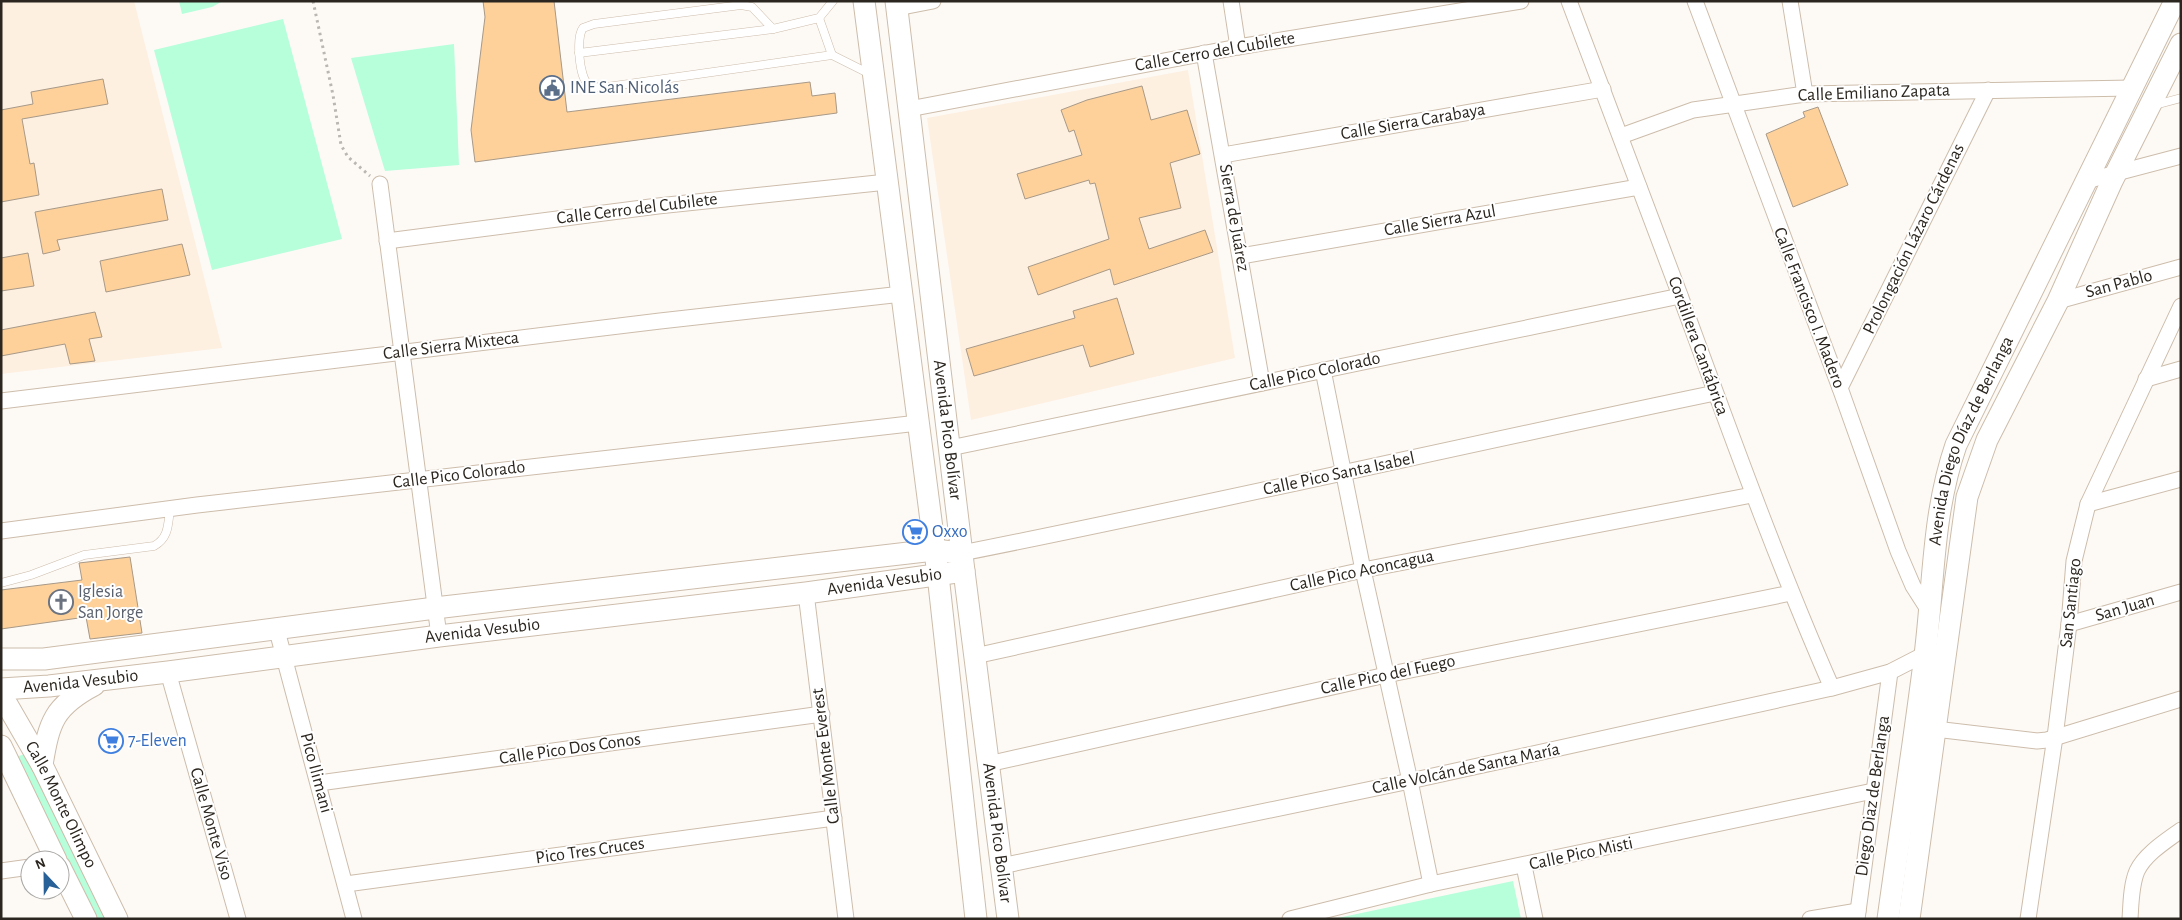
<svg xmlns="http://www.w3.org/2000/svg" width="2182" height="920" viewBox="0 0 2182 920" font-family="'Alegreya Sans',sans-serif">
	<style>
		.built { fill: #fdf0e1 }
		.green { fill: #b7fedb }
		.building { fill: #fdd199; stroke: #a89988 }
		.lines { fill: none; stroke-linecap: round; stroke-linejoin: round }
		.lane-casing { stroke: #cdbdab; stroke-width: 9 }
		.street-casing { stroke: #cdbdab; stroke-width: 17 }
		.secondary-casing { stroke: #cdbdab; stroke-width: 23 }
		.path { stroke: #bab6b1; stroke-width: 3; stroke-dasharray: 2.5 4; stroke-linecap: butt }
		.lane { stroke: #fff; stroke-width: 8 }
		.street { stroke: #fff; stroke-width: 15 }
		.secondary { stroke: #fff; stroke-width: 21 }
		.labels { text-anchor: middle; dominant-baseline: central; stroke-width: 4; stroke-linejoin: round; paint-order: stroke }
		.street-label { font-size: 18px; fill: #2b261f; stroke: #fff }
		.service-label { font-size: 18px; fill: #4e5e75; stroke: #fff; text-anchor: start }
		.shop-label { font-size: 18px; fill: #366cbe; stroke: #fff; text-anchor: start }
		.worship-label { font-size: 18px; fill: #5b616d; stroke: #fff; text-anchor: start }
	</style>
	<rect width="100%" height="100%" fill="#fdfaf6"/>
	<g class="built">
		<polygon points="1,1 134,1 222,348 1,374"/>
		<polygon points="1188,70 1235,358 971,420 927,118"/>
	</g>
	<g class="green">
		<polygon points="179,1 223,1 212,7 182,14"/>
		<polygon points="283,19 342,239 212,270 154,50"/>
		<polygon points="454,44 459,165 385,171 351,58"/>
		<polygon points="26,754 109,919 93,919 15,757"/>
		<polygon points="1513,881 1521,919 1333,919"/>
	</g>
	<g class="building">
		<polygon points="483,1 554,1 567,112 810,82 812,96 835,93 837,113 475,162 471,130 485,17"/>
		<polygon points="103,79 108,104 22,119 30,164 34,163 39,195 1,202 1,110 33,104 31,92"/>
		<polygon points="1142,86 1151,120 1187,110 1200,154 1170,163 1181,208 1139,218 1149,249 1205,230 1213,252 1114,285 1110,269 1038,295 1028,267 1109,239 1095,183 1090,184 1089,180 1025,199 1017,174 1082,155 1074,130 1069,132 1061,110 1087,100"/>
		<polygon points="1818,107 1848,185 1793,207 1766,134 1805,117 1803,112"/>
		<polygon points="162,189 168,220 57,240 60,250 43,254 35,212"/>
		<polygon points="182,244 190,275 106,292 100,261"/>
		<polygon points="28,253 34,286 1,291 1,258"/>
		<polygon points="1117,298 1134,354 1090,367 1083,345 974,376 966,349 1075,318 1073,311"/>
		<polygon points="95,312 102,337 89,339 95,361 70,364 65,344 1,356 1,330"/>
		<polygon points="130,557 142,633 90,639 86,617 1,629 1,590 82,580 79,563"/>
	</g>
	<g class="lines">
		<defs>
			<g id="lane">
				<polyline points="819,18 832,55"/>
				<path d="M773 29 752 7 741 5 594 24 583 28C576 37 579 77 588 84 593 89 601 87 607 87L832 55 870 74"/>
				<polyline points="579,53 773,29 819,18 833,1"/>
				<polyline points="2155,105 2181,98"/>
				<path d="M1 583 31 575 84 555 154 546C169 538 168 524 170 509"/>
			</g>
			<g id="street">
				<polyline points="1231,1 1238,47"/>
				<path d="M1569 1C1607 100 1644 199 1681 298 1729 429 1776 560 1832 688"/>
				<polyline points="1695,1 1840,388 1898,551 1913,586 1929,611"/>
				<polyline points="1790,1 1805,94"/>
				<polyline points="897,8 933,1"/>
				<polyline points="1204,53 1262,383"/>
				<polyline points="909,109 1238,47 1521,1"/>
				<polyline points="1621,136 1693,110 1805,94 2132,88"/>
				<polyline points="1223,155 1603,89"/>
				<polyline points="2086,181 2181,156"/>
				<polyline points="380,184 439,636"/>
				<polyline points="387,241 658,206 887,182"/>
				<polyline points="1241,256 1639,187"/>
				<polyline points="2058,301 2181,267"/>
				<polyline points="1323,370 1363,570 1410,781 1431,884"/>
				<polyline points="2146,379 2181,369"/>
				<polyline points="1840,388 1988,90"/>
				<polyline points="1,401 660,321 902,294"/>
				<polyline points="950,448 1680,296"/>
				<polyline points="2088,504 2181,479"/>
				<polyline points="1,531 197,505 918,423"/>
				<path d="M962 553C1214 503 1464 445 1715 393"/>
				<polyline points="806,593 846,919"/>
				<polyline points="2069,624 2181,592"/>
				<polyline points="276,627 354,919"/>
				<polyline points="975,656 1363,570 1752,495"/>
				<polyline points="168,672 238,919"/>
				<polyline points="1935,729 2037,741 2047,740 2181,699"/>
				<polyline points="988,764 1386,675 1791,593"/>
				<polyline points="319,783 822,714"/>
				<polyline points="1001,866 1410,781 1832,688 1890,672 1925,654"/>
				<polyline points="1524,866 1535,919"/>
				<polyline points="1,871 30,867"/>
				<polyline points="346,884 834,818"/>
				<polyline points="1290,919 1431,884 1873,791"/>
				<polyline points="1810,919 1858,911"/>
				<polyline points="1857,919 1890,672"/>
				<polyline points="2028,919 2055,737 2069,624 2074,561 2088,504 2181,306"/>
				<path d="M2130 919C2131 904 2131 885 2137 871 2145 854 2166 841 2181 830"/>
			</g>
			<g id="secondary">
				<polyline points="864,1 938,575 976,919"/>
				<path id="s1" d="M896 1 964 571 1008 919"/>
				<polyline points="1,659 44,659 435,608 934,550 962,553"/>
				<path id="s2" d="M1 689 49 686 168 672 439 636 806 593 964 571"/>
				<path id="s3" d="M1 694 42 765 117 919"/>
				<polyline points="1,746 56,860"/>
				<path d="M42 765C49 722 54 706 94 685"/>
				<polyline points="60,867 86,919"/>
				<path id="s4" d="M1888 919C1900 831 1914 743 1925 655 1934 583 1932 515 1956 445L2175 1"/>
				<polyline points="1909,919 1967,497 1987,440 2058,301 2112,181 2181,44"/>
			</g>
		</defs>
		<use href="#lane" class="lane-casing"/>
		<use href="#street" class="street-casing"/>
		<use href="#secondary" class="secondary-casing"/>
		<polyline class="path" points="313,1 333,95 341,145 348,157 370,176"/>
		<use href="#lane" class="lane"/>
		<use href="#street" class="street"/>
		<use href="#secondary" class="secondary"/>
	</g>
	<defs>
		<symbol id="civic-ring" viewBox="-11 -11 22 22"><circle r="9.5" fill="#fff" stroke="#5c6f8a" stroke-width="1.5"/><path d="M-.6-6.5H3V-4.5H.6V-3L4-1V1h2V6H-6V1h2V-1L-.6-3ZM-1.2 2.5V6h2.4V2.5Z" fill="#5c6f8a"/></symbol>
		<symbol id="supermarket-ring" viewBox="-11 -11 22 22"><circle r="9.5" fill="#fff" stroke="#3f7fe0" stroke-width="1.5"/><path d="M-6-5.5h2.5l.6 2H6L4.5 2H-2.5L-4.4-4H-6ZM-1.5 3.2a1.3 1.3 0 1 0 .1 0ZM3 3.2a1.3 1.3 0 1 0 .1 0Z" fill="#3f7fe0"/></symbol>
		<symbol id="church-ring" viewBox="-11 -11 22 22"><circle r="9.5" fill="#fff" stroke="#6b7280" stroke-width="1.5"/><path d="M-1.2-6h2.4v3.5h3.3v2.4h-3.3V6h-2.4V-.1h-3.3v-2.4h3.3Z" fill="#6b7280"/></symbol>
	</defs>
	<g fill-rule="evenodd">
		<use href="#civic-ring" x="538" y="74" width="28" height="28"/>
		<use href="#supermarket-ring" x="901" y="518" width="28" height="28"/>
		<use href="#church-ring" x="47" y="588" width="28" height="28"/>
		<use href="#supermarket-ring" x="97" y="727" width="28" height="28"/>
	</g>
	<g class="labels">
		<g class="street-label">
			<text transform="translate(1215 52) rotate(-10)">Calle Cerro del Cubilete</text>
			<text transform="translate(1874 93) rotate(-2)">Calle Emiliano Zapata</text>
			<text transform="translate(1413 122) rotate(-10)">Calle Sierra Carabaya</text>
			<text transform="translate(637 209) rotate(-7)">Calle Cerro del Cubilete</text>
			<text transform="translate(1234 218) rotate(80)">Sierra de Juárez</text>
			<text transform="translate(1440 221) rotate(-10)">Calle Sierra Azul</text>
			<text transform="translate(1914 239) rotate(-64)">Prolongación Lázaro Cárdenas</text>
			<text transform="translate(2119 284) rotate(-15)">San Pablo</text>
			<text transform="translate(1809 308) rotate(69)">Calle Francisco I. Madero</text>
			<text transform="translate(451 346) rotate(-7)">Calle Sierra Mixteca</text>
			<text transform="translate(1698 346) rotate(70)">Cordillera Cantábrica</text>
			<text transform="translate(1315 372) rotate(-12)">Calle Pico Colorado</text>
			<text stroke="none"><textPath href="#s1" startOffset="432">Avenida Pico Bolívar</textPath></text>
			<text stroke="none"><textPath href="#s4" startOffset="488">Avenida Diego Díaz de Berlanga</textPath></text>
			<text transform="translate(1339 474) rotate(-12)">Calle Pico Santa Isabel</text>
			<text transform="translate(459 475) rotate(-7)">Calle Pico Colorado</text>
			<text transform="translate(1362 571) rotate(-12)">Calle Pico Aconcagua</text>
			<text stroke="none"><textPath href="#s2" startOffset="890">Avenida Vesubio</textPath></text>
			<text transform="translate(2071 603) rotate(-84)">San Santiago</text>
			<text transform="translate(2125 608) rotate(-16)">San Juan</text>
			<text stroke="none"><textPath href="#s2" startOffset="485">Avenida Vesubio</textPath></text>
			<text transform="translate(1388 675) rotate(-12)">Calle Pico del Fuego</text>
			<text stroke="none"><textPath href="#s2" startOffset="80">Avenida Vesubio</textPath></text>
			<text transform="translate(570 749) rotate(-8)">Calle Pico Dos Conos</text>
			<text transform="translate(826 756) rotate(-97)">Calle Monte Everest</text>
			<text transform="translate(1466 769) rotate(-12)">Calle Volcán de Santa María</text>
			<text transform="translate(316 773) rotate(75)">Pico Ilimani</text>
			<text transform="translate(1873 796) rotate(-82)">Diego Diaz de Berlanga</text>
			<text stroke="none"><textPath href="#s3" startOffset="126">Calle Monte Olimpo</textPath></text>
			<text transform="translate(211 824) rotate(74)">Calle Monte Viso</text>
			<text stroke="none"><textPath href="#s1" startOffset="838">Avenida Pico Bolívar</textPath></text>
			<text transform="translate(590 851) rotate(-8)">Pico Tres Cruces</text>
			<text transform="translate(1581 854) rotate(-12)">Calle Pico Misti</text>
		</g>
		<g class="service-label">
			<text x="570" y="88">INE San Nicolás</text>
		</g>
		<g class="shop-label">
			<text x="932" y="532">Oxxo</text>
			<text x="128" y="741">7-Eleven</text>
		</g>
		<g class="worship-label">
			<text x="78" y="592">Iglesia<tspan x="78" dy="21">San Jorge</tspan></text>
		</g>
	</g>
	<rect width="2182" height="920" fill="none" stroke="#2b261f" stroke-width="5"/>
	<g transform="translate(45 875) rotate(338)"><circle r="24" fill="#ffffff" stroke="#aaa8a5"/>
	<path d="M0-4L9 19L0 12L-9 19Z" fill="#286098"/>
	<text y="-8" font-size="14" font-weight="bold" text-anchor="middle" fill="#2b261f">N</text>
	</g>
</svg>
